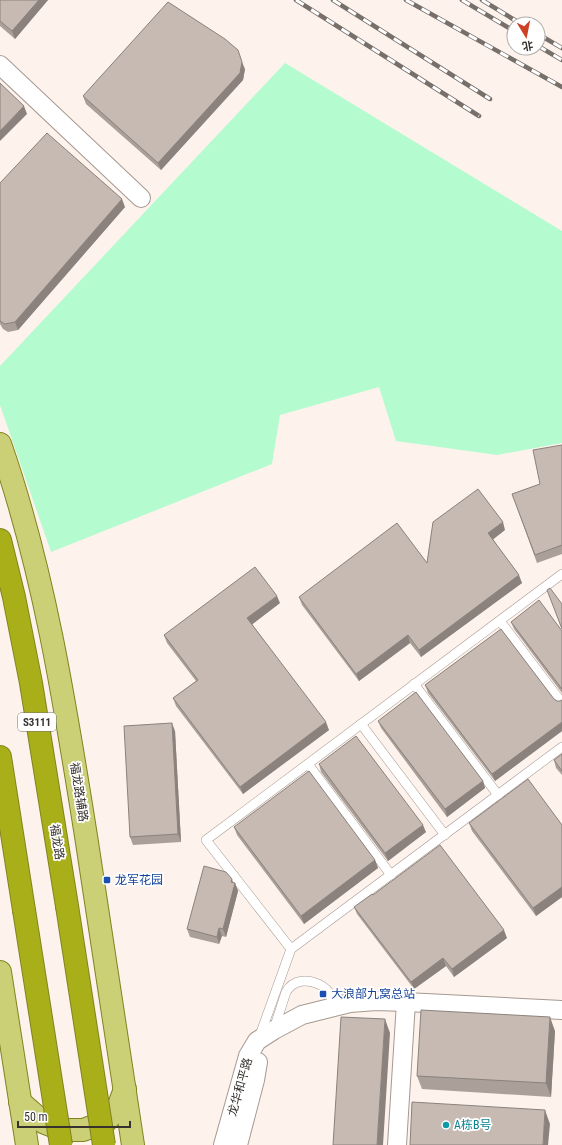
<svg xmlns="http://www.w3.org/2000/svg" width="562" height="1145" viewBox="0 0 562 1145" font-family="'Roboto Condensed','Noto Sans SC',sans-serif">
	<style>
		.green { fill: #b4fbcf }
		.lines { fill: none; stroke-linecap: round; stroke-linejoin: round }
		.lane-casing { stroke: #a59991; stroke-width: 10 }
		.street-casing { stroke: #a59991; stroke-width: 20 }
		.primary-casing { stroke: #818320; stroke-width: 24 }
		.highway-casing { stroke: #818320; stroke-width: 24 }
		.lane { stroke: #fff; stroke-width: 9 }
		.street { stroke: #fff; stroke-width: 18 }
		.primary { stroke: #cbcf75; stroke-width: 22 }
		.highway { stroke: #a9af19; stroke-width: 22 }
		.rail-casing { stroke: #766f6a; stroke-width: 4.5 }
		.rail { stroke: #fff; stroke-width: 3; stroke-dasharray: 9; stroke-linecap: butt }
		.highway-bridge-casing { stroke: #818320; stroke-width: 24; stroke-linecap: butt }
		.highway-bridge { stroke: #a9af19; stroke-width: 22 }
		.wall { fill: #aaa099 }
		.shaded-wall { fill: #8b827d }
		.building { fill: #c6bab2; stroke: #8b827d }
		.transit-dot { fill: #1a4fb4; stroke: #fff; stroke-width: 1.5 }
		.culture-dot { fill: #0f9aa8; stroke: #fff; stroke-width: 1.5 }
		.labels { text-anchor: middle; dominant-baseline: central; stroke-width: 3.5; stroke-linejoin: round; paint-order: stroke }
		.shield { fill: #fff; stroke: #73706d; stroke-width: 1 }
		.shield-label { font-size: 11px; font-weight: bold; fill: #37322e }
		.street-label { font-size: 12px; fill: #37322e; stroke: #fff }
		.transit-label { font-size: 12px; fill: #164399; stroke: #fff; text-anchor: start }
		.culture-label { font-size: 12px; fill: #0d838f; stroke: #fff; text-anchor: start }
	</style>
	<rect width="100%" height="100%" fill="#fdf3ec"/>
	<polygon class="green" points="285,63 562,231 562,443 497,455 396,441 379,387 280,415 272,464 51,552 0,405 0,366"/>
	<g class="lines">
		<defs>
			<g id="lane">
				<polyline points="500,621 562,703"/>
				<polyline points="414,684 498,795"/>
				<polyline points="361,724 445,835"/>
				<polyline points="308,764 391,875"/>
				<polyline points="291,949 206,840 562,574"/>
				<path d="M274 1029 286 992C301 966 345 992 327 1008"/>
				<polyline points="259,1038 291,949 562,747"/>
			</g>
			<g id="street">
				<polyline points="0,65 141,198"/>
				<polyline points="223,1145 248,1056 257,1041 274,1030 302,1015 350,1003 376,1001 406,1002 562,1010"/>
				<polyline points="238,1145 255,1080 258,1062"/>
				<polyline points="397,1145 406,1002"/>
			</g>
			<g id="primary">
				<path d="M0 444C44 570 65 704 86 836 102 939 118 1042 133 1145"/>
				<polyline points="0,972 27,1145"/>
				<polyline points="20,1102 43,1122 63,1130 83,1130 105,1122 118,1108 125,1089"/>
			</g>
			<g id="highway">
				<polyline points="0,540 14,597 31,683 67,906"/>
				<polyline points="0,757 24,910"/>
			</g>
		</defs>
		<use href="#lane" class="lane-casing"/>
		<use href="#street" class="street-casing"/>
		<use href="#primary" class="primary-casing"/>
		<use href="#highway" class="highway-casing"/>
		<use href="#lane" class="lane"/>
		<use href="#street" class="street"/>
		<use href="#primary" class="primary"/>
		<use href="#highway" class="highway"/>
		<defs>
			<g id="rail">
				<polyline points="296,0 479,116"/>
				<polyline points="333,0 490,99"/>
				<polyline points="406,0 562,87"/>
				<polyline points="462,0 514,31"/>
				<polyline points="482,0 521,24"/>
				<polyline points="538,34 562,48"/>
				<polyline points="538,46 562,60"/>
			</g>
		</defs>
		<use href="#rail" class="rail-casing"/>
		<use href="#rail" class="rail"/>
		<defs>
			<g id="highway-bridge">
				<polyline points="67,906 104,1145"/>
				<polyline points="24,910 61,1145"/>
			</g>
		</defs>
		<use href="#highway-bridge" class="highway-bridge-casing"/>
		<use href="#highway-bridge" class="highway-bridge"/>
	</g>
	<g class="wall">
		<polygon points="0,0 48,0 15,39 0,26"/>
		<polygon points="245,69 243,80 161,170 86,104 83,96"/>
		<polygon points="0,183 125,207 18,330 8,332 3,329 0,324"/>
		<polygon points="562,445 562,554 537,563 512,494 540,484"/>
		<polygon points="505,530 493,539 522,583 421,657 410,643 359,681 302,605 299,597 427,563"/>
		<polygon points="280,603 252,624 329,730 243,794 176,706 173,698 196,681 167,643 164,635"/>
		<polygon points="511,622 562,631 562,693 514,629"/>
		<polygon points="425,685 554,699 557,701 560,701 562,700 562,731 495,781 428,693"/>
		<polygon points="378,721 483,781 485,788 447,817 381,728"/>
		<polygon points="175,731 181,842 133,845 130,837"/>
		<polygon points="562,754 562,775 556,768 554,760"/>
		<polygon points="319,764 426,832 388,861 321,772"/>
		<polygon points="469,823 562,825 562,897 536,916 472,831"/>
		<polygon points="234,827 375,860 378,868 304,924 237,835"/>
		<polygon points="233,883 235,883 238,891 226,937 222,936 219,944 190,937 187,929"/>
		<polygon points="373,895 507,938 454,977 446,966 414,989 357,914 354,907"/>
		<polygon points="555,1031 551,1097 422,1089 417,1076"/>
	</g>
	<g class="shaded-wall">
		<polygon points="39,0 48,0 15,39 12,31"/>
		<polygon points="242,62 245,69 243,80 161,170 158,163"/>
		<polygon points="24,106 27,114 0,141 0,131"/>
		<polygon points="122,199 125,207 18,330 15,322"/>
		<polygon points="503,522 505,530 491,541 488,533"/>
		<polygon points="519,575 522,583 421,657 419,650"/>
		<polygon points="277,596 280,603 250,626 247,618"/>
		<polygon points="408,635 410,643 359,681 356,674"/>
		<polygon points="326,722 329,730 243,794 240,787"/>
		<polygon points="562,722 562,731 495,781 492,774"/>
		<polygon points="172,723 175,731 181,842 178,834"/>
		<polygon points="483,781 485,788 447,817 445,809"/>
		<polygon points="423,825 426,832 388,861 385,853"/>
		<polygon points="375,860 378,868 304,924 301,916"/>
		<polygon points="232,879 234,886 235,883 238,891 226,937 223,929"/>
		<polygon points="562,887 562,897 536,916 533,908"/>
		<polygon points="219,928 222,936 219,944 217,937"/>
		<polygon points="504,930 507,938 454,977 452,969"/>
		<polygon points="443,958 446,966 414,989 411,982"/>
		<polygon points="550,1017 555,1031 551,1097 546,1083"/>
		<polygon points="385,1019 390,1033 383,1145 377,1145"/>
		<polygon points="545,1110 550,1124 548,1145 543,1145"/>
	</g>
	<g class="building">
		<polygon points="0,0 39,0 12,31 0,21"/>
		<polygon points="168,2 225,39 238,50 242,62 240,73 158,163 83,96"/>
		<polygon points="0,83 24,106 0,131"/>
		<polygon points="47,133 122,199 15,322 5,324 0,321 0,183"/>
		<polygon points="562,445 562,545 535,555 512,494 540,484 533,450"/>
		<polygon points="478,489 503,522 488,533 519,575 419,650 408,635 356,674 299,597 397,523 427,563 433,522"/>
		<polygon points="255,567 277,596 247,618 326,722 240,787 173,698 198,680 164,635"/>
		<polygon points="550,588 562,604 562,629 547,590"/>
		<polygon points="539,600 562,631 562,689 511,622"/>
		<polygon points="501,629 554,699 557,701 560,701 562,700 562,722 492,774 425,685"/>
		<polygon points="416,692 483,781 445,809 378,721"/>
		<polygon points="172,723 178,834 130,837 124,726"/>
		<polygon points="356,736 423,825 385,853 319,764"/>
		<polygon points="562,754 562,771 554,760"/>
		<polygon points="309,771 375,860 301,916 234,827"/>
		<polygon points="528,779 562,825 562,887 533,908 469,823"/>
		<polygon points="440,845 504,930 452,969 443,958 411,982 354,907 372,894 373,895"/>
		<polygon points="204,866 226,872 232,879 231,882 235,883 223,929 219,928 217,937 187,929"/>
		<polygon points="421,1010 550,1017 546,1083 417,1076"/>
		<polygon points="341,1017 385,1019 377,1145 333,1145"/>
		<polygon points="412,1102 545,1110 543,1145 410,1145"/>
	</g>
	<g class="transit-dot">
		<rect x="103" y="876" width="8" height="8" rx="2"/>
		<rect x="319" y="990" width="8" height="8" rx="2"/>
	</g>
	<circle class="culture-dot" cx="446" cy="1125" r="4"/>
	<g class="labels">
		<rect class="shield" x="18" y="713" width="38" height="18" rx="3"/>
		<g class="shield-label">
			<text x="37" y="722">S3111</text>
		</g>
		<g class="street-label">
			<text transform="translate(79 792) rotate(81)">福龙路辅路</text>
			<text transform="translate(57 842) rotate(81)">福龙路</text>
			<text transform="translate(240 1087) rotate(-74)">龙华和平路</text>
		</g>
		<g class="transit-label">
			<text x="115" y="880">龙军花园</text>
			<text x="331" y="994">大浪部九窝总站</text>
		</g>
		<g class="culture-label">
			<text x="454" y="1125">A栋B号</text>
		</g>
	</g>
	<g transform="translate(526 36) rotate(170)"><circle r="19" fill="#ffffff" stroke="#afadab"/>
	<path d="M0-3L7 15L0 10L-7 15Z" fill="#cd4225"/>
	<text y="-6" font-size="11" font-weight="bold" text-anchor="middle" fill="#37322e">北</text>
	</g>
	<path d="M18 1121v6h112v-6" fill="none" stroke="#37322e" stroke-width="2"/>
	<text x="24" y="1121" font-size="12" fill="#37322e" stroke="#ffffff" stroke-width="3" paint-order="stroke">50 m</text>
</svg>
